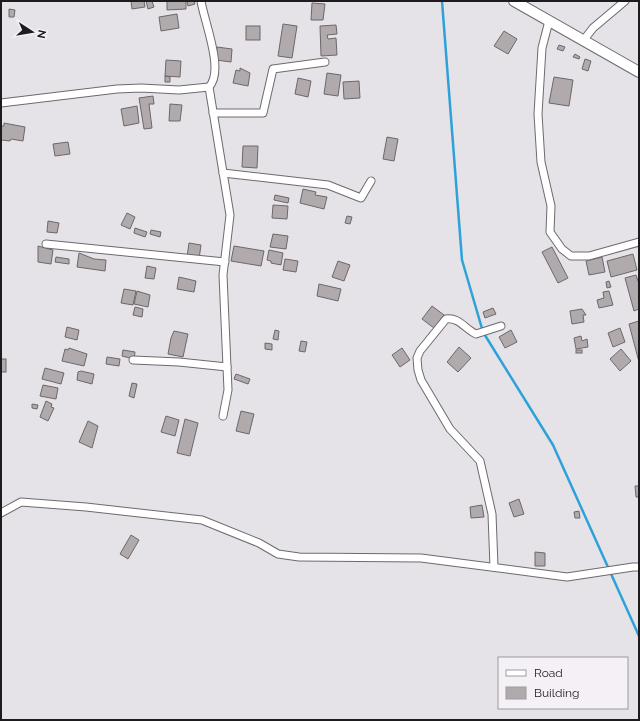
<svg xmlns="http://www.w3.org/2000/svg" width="640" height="721" viewBox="0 0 640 721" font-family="Raleway,sans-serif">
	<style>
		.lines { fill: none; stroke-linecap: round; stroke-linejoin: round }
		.stream { stroke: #2da2d9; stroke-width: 2.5 }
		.building { fill: #b0aaad; stroke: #6c676a }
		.minor-casing { stroke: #6d6a6e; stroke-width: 9 }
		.secondary-casing { stroke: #6d6a6e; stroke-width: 12 }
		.minor { stroke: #fff; stroke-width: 7 }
		.secondary { stroke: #fff; stroke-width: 10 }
	</style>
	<rect width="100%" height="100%" fill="#e6e3e8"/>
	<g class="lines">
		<polyline class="stream" points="442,1 462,260 483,332 553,445 639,636"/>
	</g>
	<g class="building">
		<polygon points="131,1 144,1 145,7 132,9"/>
		<polygon points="146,1 152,1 154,7 148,9"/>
		<polygon points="167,1 186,1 186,9 167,10"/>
		<polygon points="187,1 194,1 195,4 188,6"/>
		<polygon points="312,3 325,4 323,20 311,20"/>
		<polygon points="9,9 15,10 14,17 9,17"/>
		<polygon points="177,14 179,28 161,31 159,17"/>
		<polygon points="283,24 297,26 292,58 278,56"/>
		<polygon points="336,25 337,34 327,35 328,39 336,38 337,55 321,56 320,26"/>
		<rect x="246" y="26" width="14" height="14"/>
		<polygon points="504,31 517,39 508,54 494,46"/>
		<polygon points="559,45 565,47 563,51 557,49"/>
		<polygon points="217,47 232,49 231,62 216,60"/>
		<polygon points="575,54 580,57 579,59 573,57"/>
		<polygon points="585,59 591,61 588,71 582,69"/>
		<polygon points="166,60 181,61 180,77 165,76"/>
		<polygon points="240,68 250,73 248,86 233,83 236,70 240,71"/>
		<polygon points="327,73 341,75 338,96 324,94"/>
		<polygon points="165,76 170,77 170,82 165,82"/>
		<polygon points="554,77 573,80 569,106 549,103"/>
		<polygon points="298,78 311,81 308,97 295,94"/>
		<polygon points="359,81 360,98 344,99 343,82"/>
		<polygon points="153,96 154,104 149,104 152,128 144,129 139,98"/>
		<polygon points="170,104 182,105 180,121 169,121"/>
		<polygon points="137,106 139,123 124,126 121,109"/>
		<polygon points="4,123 25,127 23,141 11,139 10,141 1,140 1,126 4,126"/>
		<polygon points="387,137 398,139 394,161 383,159"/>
		<polygon points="68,142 70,154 55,156 53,144"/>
		<polygon points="243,146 258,146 257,168 242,167"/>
		<polygon points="303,189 316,192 315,195 327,197 324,209 300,203"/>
		<polygon points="275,195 289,198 288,203 274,200"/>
		<polygon points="273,205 288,206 287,219 272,218"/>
		<polygon points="127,213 135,217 130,229 121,225"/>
		<polygon points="347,216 352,217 350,224 345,223"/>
		<polygon points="48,221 59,223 57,233 47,232"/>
		<polygon points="135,228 147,232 145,237 134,233"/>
		<polygon points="151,230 161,232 160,237 150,234"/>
		<polygon points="273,234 288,236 286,249 270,247"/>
		<polygon points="189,243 201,245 199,259 187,257"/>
		<polygon points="38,246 53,250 51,264 38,262"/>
		<polygon points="234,246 264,251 261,266 231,261"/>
		<polygon points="552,247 568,278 558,283 542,252"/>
		<polygon points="269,250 283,253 281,265 271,263 271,261 267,260"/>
		<polygon points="79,253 94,259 106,260 105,271 77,267"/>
		<polygon points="633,254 637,270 611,277 607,261"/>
		<polygon points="56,257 69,259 69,264 55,262"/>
		<polygon points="602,257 605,272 589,275 586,261"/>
		<polygon points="285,259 298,261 296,272 283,270"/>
		<polygon points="338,261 350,265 344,281 332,277"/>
		<polygon points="147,266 156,268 154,279 145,278"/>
		<polygon points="636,275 639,284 639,309 634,311 625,278"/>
		<polygon points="179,277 196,281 194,292 177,289"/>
		<polygon points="609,281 611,287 607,288 606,282"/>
		<polygon points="319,284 341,289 338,301 317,296"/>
		<polygon points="124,289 136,291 133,305 121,303"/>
		<polygon points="137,291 150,295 148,307 134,304"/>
		<polygon points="609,291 613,305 599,308 597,300 604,298 603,292"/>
		<polygon points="432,306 444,315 434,328 422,319"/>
		<polygon points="135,307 143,309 142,317 133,315"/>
		<polygon points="493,308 496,314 485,318 483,312"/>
		<polygon points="582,309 586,315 583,315 584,322 572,324 570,311"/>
		<polygon points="639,321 639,362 629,324"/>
		<polygon points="67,327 79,330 77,340 65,337"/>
		<polygon points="620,328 625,342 613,347 608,333"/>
		<polygon points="275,330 279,331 278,340 273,339"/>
		<polygon points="511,330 517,342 505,348 499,337"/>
		<polygon points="174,331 188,334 183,357 168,354 171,338"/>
		<polygon points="581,336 582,341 587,339 588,347 576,349 574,338"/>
		<polygon points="301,341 307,342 305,352 299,351"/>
		<polygon points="265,343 272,344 272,350 265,349"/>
		<polygon points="459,347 471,358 458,372 447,362"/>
		<polygon points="69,348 87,354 84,366 62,361 65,349 68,350"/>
		<polygon points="402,348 410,360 400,367 392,355"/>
		<polygon points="621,349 631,361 620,371 610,359"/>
		<polygon points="123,350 135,352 134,359 122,356"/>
		<rect x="576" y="350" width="6" height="3"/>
		<polygon points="107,357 120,359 119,366 106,364"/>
		<rect x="1" y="359" width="5" height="13"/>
		<polygon points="45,368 64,373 61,384 42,379"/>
		<polygon points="81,371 94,374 92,384 77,380 78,372"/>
		<polygon points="236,374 250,379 248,384 234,379"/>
		<polygon points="132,383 137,384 134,398 129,396"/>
		<polygon points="43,385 58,388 56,399 40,396"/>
		<polygon points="46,401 52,404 51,407 54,408 48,421 40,417"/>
		<polygon points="32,404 38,405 37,409 32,408"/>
		<polygon points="241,411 254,414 249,434 236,431"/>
		<polygon points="166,416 179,420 175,436 161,432"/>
		<polygon points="185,419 198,423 190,456 177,453"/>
		<polygon points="88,421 98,426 92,448 79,442"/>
		<polygon points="635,486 639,486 639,497 636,497"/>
		<polygon points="519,499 524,514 514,517 509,503"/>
		<polygon points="482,505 484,517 471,518 470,507"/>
		<polygon points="579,511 580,518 575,518 574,512"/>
		<polygon points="131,535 139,540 128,559 120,554"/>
		<polygon points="535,552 545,553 545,566 535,566"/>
	</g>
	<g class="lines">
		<defs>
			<g id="minor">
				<polyline points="549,21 542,48 538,114 541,162 551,206 550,232 562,249 571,256 589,256 639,242"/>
				<polyline points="583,41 593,28 625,1"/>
				<polyline points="209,87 230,215 223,275 228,390 223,416"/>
				<path d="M1 103 117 89 141 88 179 90 209 87C225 71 204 21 201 1"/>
				<polyline points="213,113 263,113 273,69 325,62"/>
				<polyline points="223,173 328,185 361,198 371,181"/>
				<polyline points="46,244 225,262"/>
				<polyline points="133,360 179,362 227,367"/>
				<polyline points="1,513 21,502 86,507 202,520 259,543 278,554 299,557 421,558 567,577 633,567 639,567"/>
				<path d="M494 567 492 514 480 461 450 429 421 380 418 370 417 358 420 351 446 319C459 317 465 329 476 334L501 326"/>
			</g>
			<polyline id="secondary" points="514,1 639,72"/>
		</defs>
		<use href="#minor" class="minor-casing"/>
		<use href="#secondary" class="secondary-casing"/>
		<use href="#minor" class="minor"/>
		<use href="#secondary" class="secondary"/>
	</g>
	<rect width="640" height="721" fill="none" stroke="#1d1b1d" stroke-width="4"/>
	<rect x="498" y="657" width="130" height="52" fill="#f4f0f5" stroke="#9e9b9f"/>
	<rect x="506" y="670" width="20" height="6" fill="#ffffff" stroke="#9e9b9f"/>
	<text x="534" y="677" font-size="12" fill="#1d1b1d">Road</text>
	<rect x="506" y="687" width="20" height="12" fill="#b0aaad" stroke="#9e9b9f"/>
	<text x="534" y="697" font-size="12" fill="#1d1b1d">Building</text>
	<g transform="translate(32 32) rotate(102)" stroke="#f4f0f5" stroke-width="3" paint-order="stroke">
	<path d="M0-3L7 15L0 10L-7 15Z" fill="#1d1b1d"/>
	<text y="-6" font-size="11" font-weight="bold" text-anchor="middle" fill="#1d1b1d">N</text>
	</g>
</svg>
